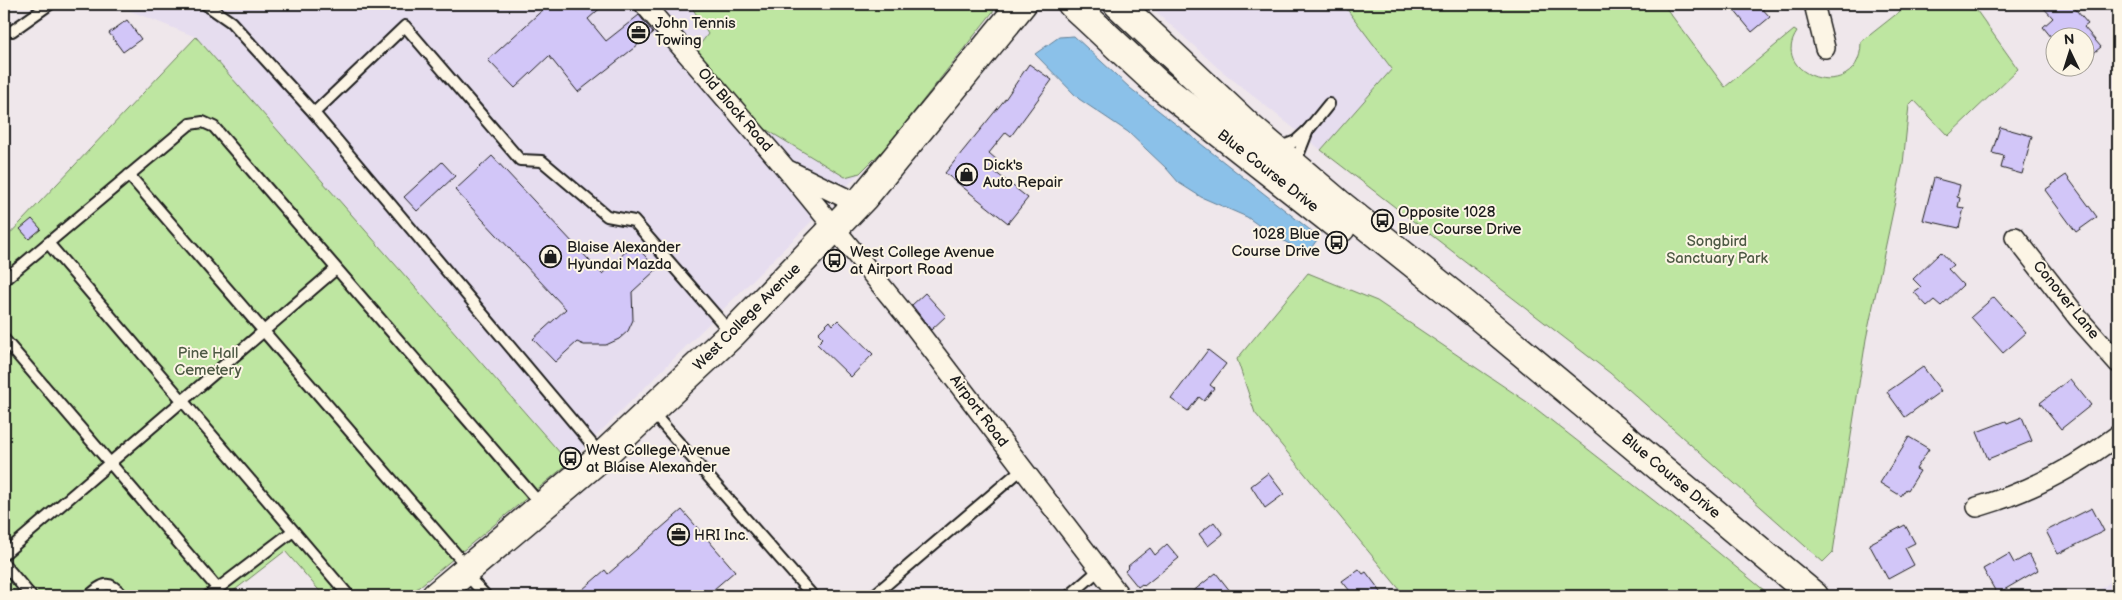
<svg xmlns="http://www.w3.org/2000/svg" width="2122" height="600" viewBox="0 0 2122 600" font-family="'Balsamiq Sans',sans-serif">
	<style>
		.built { fill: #e6ddef }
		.green { fill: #bee6a1; stroke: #6d815e }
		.water { fill: #8bc1e9; stroke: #5f7f97 }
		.building { fill: #d2c6f8; stroke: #1c1c1c }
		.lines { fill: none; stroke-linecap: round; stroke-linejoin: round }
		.service-casing { stroke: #1c1c1c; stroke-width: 14 }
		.minor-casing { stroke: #1c1c1c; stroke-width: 22 }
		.secondary-casing { stroke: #1c1c1c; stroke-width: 31 }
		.primary-casing { stroke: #1c1c1c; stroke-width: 31 }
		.service { stroke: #fcf5e5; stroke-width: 10 }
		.minor { stroke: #fcf5e5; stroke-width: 19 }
		.secondary { stroke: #fcf5e5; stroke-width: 28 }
		.primary { stroke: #fcf5e5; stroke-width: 28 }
		.labels { text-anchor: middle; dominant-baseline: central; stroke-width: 4; stroke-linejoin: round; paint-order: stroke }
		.poi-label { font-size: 15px; fill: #1c1c1c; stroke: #fcf5e5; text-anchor: start }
		.street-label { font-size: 15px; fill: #1c1c1c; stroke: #fcf5e5 }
		.park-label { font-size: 15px; fill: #4d5944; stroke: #fcf5e5 }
	</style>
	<rect width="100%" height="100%" fill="#efe7eb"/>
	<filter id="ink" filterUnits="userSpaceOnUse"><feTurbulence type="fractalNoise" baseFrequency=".02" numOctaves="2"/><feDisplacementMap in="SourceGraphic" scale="10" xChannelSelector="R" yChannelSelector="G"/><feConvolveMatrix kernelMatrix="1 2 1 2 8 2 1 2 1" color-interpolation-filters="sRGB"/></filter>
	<g filter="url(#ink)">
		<g class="built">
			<polygon points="113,4 690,4 762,127 845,176 860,173 569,463 196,37"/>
			<polygon points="1148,4 1343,4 1392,69 1321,150 1218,68"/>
			<polygon points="2118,576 2118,596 2092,596"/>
		</g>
		<g class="green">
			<polygon points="690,4 999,4 887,146 860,173 845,177 762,127 695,51 708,34"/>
			<path d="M1343 4H1663L1725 87 1794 30 1797 32C1767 76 1861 106 1861 42L1904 8V4H1972L2018 69 1948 136 1914 100 1909 105 1903 164 1866 339 1833 552 1823 562 1610 373 1321 150 1392 69Z"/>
			<polygon points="196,37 569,463 408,596 324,596 285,551 227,596 4,596 4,240"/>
			<polygon points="1308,273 1377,301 1530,404 1680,521 1771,596 1405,596 1255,413 1237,359"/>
		</g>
		<polygon class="water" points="1074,36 1130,88 1319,237 1307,254 1268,232 1247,217 1201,197 1179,183 1166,168 1128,132 1079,99 1035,54 1059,37"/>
		<g class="building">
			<polygon points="549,4 605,4 588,19 606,41 639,15 653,33 578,92 549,56 515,88 488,60"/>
			<polygon points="1729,4 1758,4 1770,17 1752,32"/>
			<polygon points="2040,4 2071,4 2088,24 2084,27 2101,47 2084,61 2084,38 2052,38 2043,27 2053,18"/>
			<polygon points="127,20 141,39 123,52 109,33"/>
			<polygon points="1029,64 1052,80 1011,136 1006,132 989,153 997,160 990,168 1028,198 1008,223 945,173 1006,98"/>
			<polygon points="2000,127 2032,136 2022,174 2001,168 2004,156 1992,153"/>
			<polygon points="492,156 602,274 634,244 657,269 632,292 633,320 628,331 619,339 606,345 584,345 577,342 555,362 533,339 566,309 455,190"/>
			<polygon points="442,162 455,176 417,211 404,197"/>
			<polygon points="2066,175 2097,217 2076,232 2045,190"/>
			<polygon points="1934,178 1960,185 1957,197 1960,198 1958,207 1964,208 1959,228 1923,220"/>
			<polygon points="32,219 41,229 29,239 20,229"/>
			<polygon points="1941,252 1953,265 1948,269 1963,285 1941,306 1934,300 1927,306 1914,292 1921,287 1913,279"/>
			<polygon points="925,293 946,316 931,330 912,305"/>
			<polygon points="1994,297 2026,333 2003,353 1971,317"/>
			<polygon points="838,320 873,354 851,377 817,344 823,338 818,333 830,321 833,325"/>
			<polygon points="1208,350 1226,364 1210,385 1214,388 1204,401 1199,397 1188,411 1171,399"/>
			<polygon points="1923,367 1941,391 1905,417 1887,392"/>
			<polygon points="2070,379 2091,405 2061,429 2040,403"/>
			<polygon points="2022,417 2032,441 1988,459 1977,432 2006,421 2007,423"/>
			<polygon points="1909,437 1929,449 1916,469 1920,471 1908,490 1906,489 1901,496 1880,483"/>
			<polygon points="1268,473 1284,494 1265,508 1251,486"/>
			<polygon points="2092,508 2104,531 2058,554 2046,531"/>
			<polygon points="682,510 735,571 706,596 575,596 605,570 608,574"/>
			<polygon points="1214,522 1223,534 1208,546 1199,534"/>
			<polygon points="1905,525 1915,543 1905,548 1914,565 1888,579 1869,544"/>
			<polygon points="1167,544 1179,558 1144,586 1142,584 1138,587 1125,571 1129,567 1128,566 1150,548 1155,555"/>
			<polygon points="2009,554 2014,563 2029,554 2038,570 1997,594 1983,569"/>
			<polygon points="1359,569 1363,574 1366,572 1384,596 1354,596 1342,581"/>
			<polygon points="1216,573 1234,596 1187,596"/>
		</g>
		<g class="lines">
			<defs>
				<g id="service">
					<polyline points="205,4 231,22 314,113"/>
					<polyline points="12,31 50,4"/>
					<polyline points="1308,130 1329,104"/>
					<polyline points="1278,148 1296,141 1308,130 1299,153 1298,166"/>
					<polyline points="129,175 468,568"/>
					<polyline points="48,243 349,596"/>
					<polyline points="4,280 190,124 203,122 214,127 542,506"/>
					<polyline points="4,339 218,589"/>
					<polyline points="652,412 813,596"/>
					<polyline points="601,455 314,113 405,26 520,160 542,161 607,216 634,221 732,334"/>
					<polyline points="4,554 336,269"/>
					<polyline points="4,564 31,596"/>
					<polyline points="465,573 486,596"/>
					<path d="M89 596C104 583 109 579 123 596"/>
					<polyline points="208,596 293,531"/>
					<polyline points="873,596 1022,469"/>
					<polyline points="1069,596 1099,570"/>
				</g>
				<g id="minor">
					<polyline points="644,4 787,170 911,322 1120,596"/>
					<polyline points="1814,4 1825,48"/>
					<polyline points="790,171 858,204"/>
					<polyline points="2015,237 2078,318 2118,363"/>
					<path d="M1977 507C2029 492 2075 468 2118 435"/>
				</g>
				<g id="secondary">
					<polyline points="1072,4 1158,84 1341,228"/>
					<polyline points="1118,4 1250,128 1338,203 1463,303 1814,596"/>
				</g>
				<polyline id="primary" points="436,596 602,456 732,334 864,197 1022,4"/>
			</defs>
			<use href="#service" class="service-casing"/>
			<use href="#minor" class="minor-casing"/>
			<use href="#secondary" class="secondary-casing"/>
			<use href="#primary" class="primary-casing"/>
			<use href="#service" class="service"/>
			<use href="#minor" class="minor"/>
			<use href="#secondary" class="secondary"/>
			<use href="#primary" class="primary"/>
		</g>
	</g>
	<defs>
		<symbol id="office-ring" viewBox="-11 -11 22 22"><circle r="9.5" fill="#fcf5e5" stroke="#1c1c1c" stroke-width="1.5"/><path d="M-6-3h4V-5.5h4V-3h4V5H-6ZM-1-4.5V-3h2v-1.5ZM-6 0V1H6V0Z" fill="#1c1c1c"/></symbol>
		<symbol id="shop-ring" viewBox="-11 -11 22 22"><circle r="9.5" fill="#fcf5e5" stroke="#1c1c1c" stroke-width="1.5"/><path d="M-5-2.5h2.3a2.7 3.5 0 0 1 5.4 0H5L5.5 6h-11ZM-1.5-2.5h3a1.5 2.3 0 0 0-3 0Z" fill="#1c1c1c"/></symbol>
		<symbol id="bus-ring" viewBox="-11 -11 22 22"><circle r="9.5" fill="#fcf5e5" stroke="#1c1c1c" stroke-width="1.5"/><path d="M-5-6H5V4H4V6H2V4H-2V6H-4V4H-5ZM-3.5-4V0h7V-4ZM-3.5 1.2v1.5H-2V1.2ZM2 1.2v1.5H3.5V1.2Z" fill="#1c1c1c"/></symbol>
	</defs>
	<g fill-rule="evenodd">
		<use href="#office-ring" x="626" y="20" width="25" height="25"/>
		<use href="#shop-ring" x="954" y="162" width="25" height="25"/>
		<use href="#bus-ring" x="1370" y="208" width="25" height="25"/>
		<use href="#bus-ring" x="1324" y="230" width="25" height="25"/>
		<use href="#shop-ring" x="538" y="244" width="25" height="25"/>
		<use href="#bus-ring" x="822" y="248" width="25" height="25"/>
		<use href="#bus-ring" x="558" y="446" width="25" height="25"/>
		<use href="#office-ring" x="666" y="522" width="25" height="25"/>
	</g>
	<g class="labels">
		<g class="poi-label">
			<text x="655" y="23">John Tennis<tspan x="655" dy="17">Towing</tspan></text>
			<text x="983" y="165">Dick's<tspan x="983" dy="17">Auto Repair</tspan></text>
			<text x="1398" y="212">Opposite 1028<tspan x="1398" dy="17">Blue Course Drive</tspan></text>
			<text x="1320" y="234" text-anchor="end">1028 Blue<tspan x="1320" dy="17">Course Drive</tspan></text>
			<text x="567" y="247">Blaise Alexander<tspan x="567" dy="17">Hyundai Mazda</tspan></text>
			<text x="850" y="252">West College Avenue<tspan x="850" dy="17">at Airport Road</tspan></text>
			<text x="586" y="450">West College Avenue<tspan x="586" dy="17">at Blaise Alexander</tspan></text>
			<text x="694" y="535">HRI Inc.</text>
		</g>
		<g class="street-label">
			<text transform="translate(735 110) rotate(49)">Old Block Road</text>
			<text transform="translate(1268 171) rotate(38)">Blue Course Drive</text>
			<text transform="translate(2066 300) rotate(51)">Conover Lane</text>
			<text transform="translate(747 317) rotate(-45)">West College Avenue</text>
			<text transform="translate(979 411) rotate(53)">Airport Road</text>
			<text transform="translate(1671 476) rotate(40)">Blue Course Drive</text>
		</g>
		<g class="park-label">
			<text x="1717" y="241">Songbird<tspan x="1717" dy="17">Sanctuary Park</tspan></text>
			<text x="208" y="353">Pine Hall<tspan x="208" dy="17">Cemetery</tspan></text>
		</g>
	</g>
	<rect width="2122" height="600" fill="none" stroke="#fcf5e5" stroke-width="20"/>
	<rect x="10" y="10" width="2102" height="580" fill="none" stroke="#1c1c1c" stroke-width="2" filter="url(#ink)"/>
	<g transform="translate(2070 52) rotate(356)"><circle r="24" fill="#fcf5e5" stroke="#a29e95"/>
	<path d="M0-4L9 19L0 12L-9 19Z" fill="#1c1c1c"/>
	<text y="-8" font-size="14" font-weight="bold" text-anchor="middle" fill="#1c1c1c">N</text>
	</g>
</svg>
